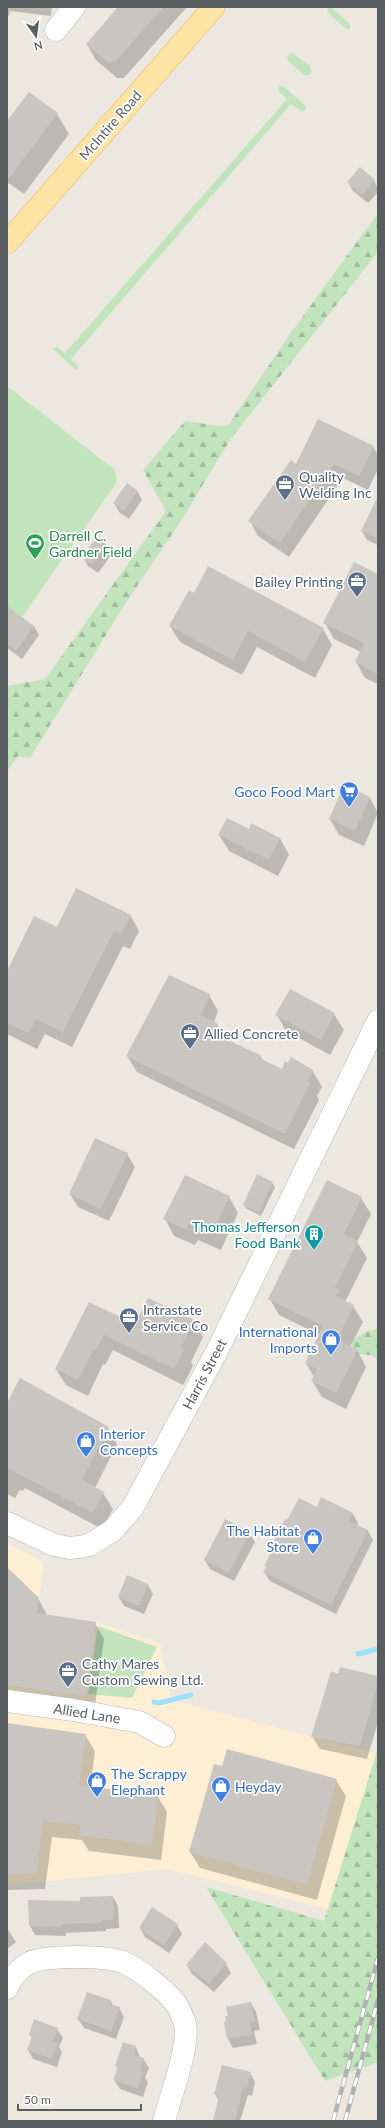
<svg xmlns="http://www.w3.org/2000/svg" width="385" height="2128" viewBox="0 0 385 2128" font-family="Lato,sans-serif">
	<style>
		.commercial { fill: #fdeed4 }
		.grass { fill: #c2e4bd }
		.forest { fill: url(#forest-firs) }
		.shadow { fill: #0003 }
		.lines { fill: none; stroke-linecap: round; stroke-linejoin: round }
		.stream { stroke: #9fe0fd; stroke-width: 5 }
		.building { fill: #c9c5c0 }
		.minor-casing { stroke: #b3b7bb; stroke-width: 23 }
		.major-casing { stroke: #eeb057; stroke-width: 23 }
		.minor { stroke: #fff; stroke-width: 22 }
		.major { stroke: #fde3a4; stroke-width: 22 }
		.rail-casing { stroke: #b0b1b1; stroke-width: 4.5 }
		.rail { stroke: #fff; stroke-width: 3; stroke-dasharray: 9; stroke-linecap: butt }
		.labels { text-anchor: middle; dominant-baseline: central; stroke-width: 3.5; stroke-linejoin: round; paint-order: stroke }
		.street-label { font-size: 14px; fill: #595e61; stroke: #fff }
		.service-label { font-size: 14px; fill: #4e5e75; stroke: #fff; text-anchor: start }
		.leisure-label { font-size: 14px; fill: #27864d; stroke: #fff; text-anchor: start }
		.shop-label { font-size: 14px; fill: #366cbe; stroke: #fff; text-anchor: end }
		.culture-label { font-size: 14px; fill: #0d838f; stroke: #fff; text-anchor: end }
	</style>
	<defs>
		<pattern id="forest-firs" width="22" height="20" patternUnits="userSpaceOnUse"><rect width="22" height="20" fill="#c2e4bd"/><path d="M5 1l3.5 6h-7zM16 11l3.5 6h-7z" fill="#a1bc9d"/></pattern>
	</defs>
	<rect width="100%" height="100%" fill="#ece8e0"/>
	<polygon class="commercial" points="7,1543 44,1562 37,1613 96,1622 160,1643 171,1700 378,1754 343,1913 167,1869 7,1885"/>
	<g class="grass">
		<polygon points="329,7 332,8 350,24 350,29 346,29 327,12"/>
		<polygon points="290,53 293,53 310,66 312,72 309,75 304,75 288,61 287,57"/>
		<polygon points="279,86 283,86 305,105 306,109 302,112 291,104 71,359 78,366 78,369 75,369 54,350 54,348 57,347 65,353 287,99 278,91"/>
		<polygon points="7,386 115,470 117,482 7,638"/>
		<polygon points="98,1626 157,1647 132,1698 88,1694"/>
	</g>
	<g class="forest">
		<polygon points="378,213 378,252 230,440 179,524 125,604 30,758 18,756 7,771 7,686 45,679 166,511 143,470 185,421 227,427 290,334"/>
		<path d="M378 1328V1359L370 1355 357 1354C342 1339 366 1332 378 1328Z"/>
		<polygon points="378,1748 378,2062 325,2081 206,1887 324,1921"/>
	</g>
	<g class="shadow">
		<polygon points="7,7 52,7 51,16 10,11 9,16 7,15"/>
		<polygon points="119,7 187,7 124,78 117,78 96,60 87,44"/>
		<polygon points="57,114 69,134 24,194 7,182 7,123"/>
		<polygon points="360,168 374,181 378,188 378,192 368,203 353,191 348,182"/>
		<polygon points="373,446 378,455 378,469 368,490 343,478 289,557 258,536 250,521 297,465"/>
		<polygon points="137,491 142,500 129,519 119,512 114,503"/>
		<polygon points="378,498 378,545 367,540 362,531"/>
		<polygon points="106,545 112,554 98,573 88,566 83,557"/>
		<polygon points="378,575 378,684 365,678 356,662 361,652 334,639 325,623"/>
		<polygon points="194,594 323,629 332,645 315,678 257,647 242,675 180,642 170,626"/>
		<polygon points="7,611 34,626 39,635 22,659 7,648"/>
		<polygon points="345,787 370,798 378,813 364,846 339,835 330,819"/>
		<polygon points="249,830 280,838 289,855 278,876 229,851 219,835"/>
		<polygon points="130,915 139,931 130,949 123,946 72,1047 45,1034 37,1049 7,1034 7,975 57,928"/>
		<polygon points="290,990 334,1014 344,1030 330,1055 286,1031 277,1015"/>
		<polygon points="209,995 218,1011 214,1022 217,1024 226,1040 260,1055 263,1061 282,1070 289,1064 292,1058 312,1070 322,1087 317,1096 319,1100 294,1149 137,1072 127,1056"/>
		<polygon points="127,1154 135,1167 109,1221 78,1207 70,1194"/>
		<polygon points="272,1183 275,1187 261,1216 247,1209 244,1205"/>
		<polygon points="229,1197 238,1213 221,1250 198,1240 195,1245 174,1236 165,1219"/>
		<polygon points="361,1198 371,1214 357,1242 367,1258 345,1302 353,1306 363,1322 350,1347 357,1350 366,1367 346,1409 322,1397 312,1381 314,1377 306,1363 320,1335 279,1315 270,1299"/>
		<polygon points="148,1299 194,1321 203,1337 191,1362 193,1366 183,1385 113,1350 105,1365 103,1364 88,1396 66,1385 56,1369 89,1304 135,1326"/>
		<polygon points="7,1404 108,1428 117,1444 95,1488 103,1493 113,1509 102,1529 25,1488 23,1491 20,1490 15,1498 7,1494"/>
		<polygon points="322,1499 353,1514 358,1523 357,1526 368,1531 373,1540 336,1614 270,1581 264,1572 275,1545 274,1543 288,1522 317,1508"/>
		<polygon points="249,1533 255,1542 234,1581 210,1569 205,1560"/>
		<polygon points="7,1568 38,1598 47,1615 95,1623 104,1639 94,1712 7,1700"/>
		<polygon points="127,1576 148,1585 153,1594 144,1614 124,1606 119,1597"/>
		<polygon points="339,1675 378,1677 378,1722 367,1759 320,1749 312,1736"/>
		<polygon points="7,1724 85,1735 95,1751 90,1788 158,1797 167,1812 161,1860 89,1851 82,1840 52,1837 45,1889 7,1890"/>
		<polygon points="223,1767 336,1780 346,1796 317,1900 200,1868 190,1852"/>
		<polygon points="113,1897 118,1906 119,1928 106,1929 106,1931 66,1933 66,1936 35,1935 30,1926 82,1902"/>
		<polygon points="177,1925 182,1934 169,1953 145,1937 140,1928"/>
		<polygon points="7,1928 16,1942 7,1949"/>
		<polygon points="226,1964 231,1973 214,1992 192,1974 187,1965"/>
		<polygon points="111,2001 113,2006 119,2008 124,2017 116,2039 84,2028 78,2019"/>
		<polygon points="251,2003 256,2012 260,2030 254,2031 257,2044 233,2048 228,2039 225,2023"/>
		<polygon points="57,2029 63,2038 59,2047 62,2052 57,2067 33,2059 28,2050 32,2039 30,2035"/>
		<polygon points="124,2043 136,2047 140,2058 143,2059 149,2068 145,2078 148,2082 143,2097 120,2089 114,2080 118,2069 116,2066"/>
		<polygon points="250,2073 255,2082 252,2096 248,2095 240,2121 214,2121 219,2101 215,2094"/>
	</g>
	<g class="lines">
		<g class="stream">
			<polyline points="358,1654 378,1649"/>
			<polyline points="154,1702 159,1703 191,1695"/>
		</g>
	</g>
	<g class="building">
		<polygon points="118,7 164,7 115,62 107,62 86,44"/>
		<polygon points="29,92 58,113 7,181 7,121"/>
		<polygon points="360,167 375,180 362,195 347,182"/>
		<polygon points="318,419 374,446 359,476 334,464 280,543 248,521 291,460 296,464"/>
		<polygon points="127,483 138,491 124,511 113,503"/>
		<polygon points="378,496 378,539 361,531"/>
		<polygon points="97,537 107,545 92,565 82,557"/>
		<polygon points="354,562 378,574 378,674 355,662 364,643 323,623"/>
		<polygon points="208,566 324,628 305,662 248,631 233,660 169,626 189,590 194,593"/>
		<polygon points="7,606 34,626 16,651 7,644"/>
		<polygon points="344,785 370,797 355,831 329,819"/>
		<polygon points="227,818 249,829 251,823 280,838 269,860 218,835"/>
		<polygon points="76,888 131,915 121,934 114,931 63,1032 36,1019 28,1033 7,1023 7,971 34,916 57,927"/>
		<polygon points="169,975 210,994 201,1015 217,1023 213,1033 260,1055 259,1058 282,1069 285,1061 288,1063 291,1057 313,1070 307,1082 310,1083 285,1134 126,1056"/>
		<polygon points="290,989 335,1013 321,1040 275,1015"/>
		<polygon points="95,1138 128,1153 101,1209 69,1194"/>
		<polygon points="257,1174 273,1182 259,1212 243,1205"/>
		<polygon points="185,1175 230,1196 211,1234 189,1224 186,1230 163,1219"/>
		<polygon points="327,1180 362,1197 344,1234 358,1241 335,1288 339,1290 336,1296 354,1305 337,1339 358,1350 336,1393 311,1381 317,1369 305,1363 323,1326 268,1299"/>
		<polygon points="148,1298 194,1320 181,1347 184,1349 174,1369 104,1335 96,1350 94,1349 78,1380 55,1369 89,1302 135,1324"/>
		<polygon points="20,1378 109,1427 82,1480 104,1492 93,1513 7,1468 7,1403"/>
		<polygon points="321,1497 353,1513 349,1521 368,1530 331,1605 263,1572 266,1567 264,1566 275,1544 273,1543 285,1519 287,1520 299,1498 317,1507"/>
		<polygon points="225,1519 250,1532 229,1573 204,1560"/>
		<polygon points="7,1567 39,1598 37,1613 96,1622 85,1696 7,1685"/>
		<polygon points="127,1575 148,1584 139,1606 118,1597"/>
		<polygon points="340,1667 378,1676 378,1683 360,1746 311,1737 331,1671 338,1674"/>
		<polygon points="7,1723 86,1734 79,1785 158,1796 152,1845 79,1835 81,1825 43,1821 36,1873 7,1874"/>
		<polygon points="227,1749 337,1779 307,1885 189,1852 214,1764 222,1766"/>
		<polygon points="113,1896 114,1920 101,1920 101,1923 62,1924 62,1927 29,1926 28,1900 80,1901 80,1897"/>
		<polygon points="152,1907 178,1924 164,1945 139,1928"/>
		<polygon points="205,1942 227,1963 209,1984 186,1965"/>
		<polygon points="87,1992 111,2000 110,2004 120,2007 111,2031 77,2019"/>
		<polygon points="251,2002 255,2021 250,2022 252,2035 227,2039 224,2022 226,2022 225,2016 228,2016 226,2007"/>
		<polygon points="34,2019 58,2028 53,2041 58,2043 52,2059 27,2050 32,2037 29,2035"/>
		<polygon points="123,2042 136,2046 134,2055 144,2058 140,2071 143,2072 138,2088 113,2080 118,2067 115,2066"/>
		<polygon points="222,2065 251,2072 247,2088 243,2087 235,2121 213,2121 219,2096 214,2094"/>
	</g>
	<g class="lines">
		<defs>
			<g id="minor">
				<polyline points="56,30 74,7"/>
				<polyline points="7,1523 54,1545 70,1548 79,1547 89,1545 112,1531 133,1507 218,1349 378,1021"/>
				<polyline points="7,1701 74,1710 139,1722 164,1736"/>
				<path d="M7 1988C10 1979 21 1967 29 1963 47 1955 107 1955 125 1963 137 1968 169 1993 176 2004 180 2009 183 2018 185 2024 190 2045 170 2098 164 2121"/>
			</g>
			<polyline id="major" points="7,243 214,7"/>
		</defs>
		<use href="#minor" class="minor-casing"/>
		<use href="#major" class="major-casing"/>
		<use href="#minor" class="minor"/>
		<use href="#major" class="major"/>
		<defs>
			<g id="rail">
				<polyline points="333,2121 378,1958"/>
				<polyline points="345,2121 378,2000"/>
			</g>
		</defs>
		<use href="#rail" class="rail-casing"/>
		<use href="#rail" class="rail"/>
	</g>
	<defs>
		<symbol id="office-pin" viewBox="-11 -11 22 30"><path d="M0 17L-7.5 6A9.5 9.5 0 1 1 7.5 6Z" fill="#5c6f8a" stroke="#fff"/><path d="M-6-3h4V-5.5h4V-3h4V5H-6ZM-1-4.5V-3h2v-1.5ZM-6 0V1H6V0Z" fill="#fff"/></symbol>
		<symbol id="stadium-pin" viewBox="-11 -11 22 30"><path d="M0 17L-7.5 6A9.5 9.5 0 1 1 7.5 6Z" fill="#2e9e5b" stroke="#fff"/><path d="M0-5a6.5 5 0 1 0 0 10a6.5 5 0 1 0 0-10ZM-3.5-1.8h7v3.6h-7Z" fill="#fff"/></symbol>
		<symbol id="supermarket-pin" viewBox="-11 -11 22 30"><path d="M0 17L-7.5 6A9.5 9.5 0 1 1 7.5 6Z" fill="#3f7fe0" stroke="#fff"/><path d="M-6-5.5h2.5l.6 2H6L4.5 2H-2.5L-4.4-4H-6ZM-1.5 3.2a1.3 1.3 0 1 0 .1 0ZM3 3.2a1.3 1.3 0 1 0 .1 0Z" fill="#fff"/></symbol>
		<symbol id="building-pin" viewBox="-11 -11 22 30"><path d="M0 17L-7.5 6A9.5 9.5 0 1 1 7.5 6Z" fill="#0f9aa8" stroke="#fff"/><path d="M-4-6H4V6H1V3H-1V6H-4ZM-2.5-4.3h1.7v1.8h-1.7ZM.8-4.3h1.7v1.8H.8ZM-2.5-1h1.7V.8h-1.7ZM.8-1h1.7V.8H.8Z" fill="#fff"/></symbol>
		<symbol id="shop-pin" viewBox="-11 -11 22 30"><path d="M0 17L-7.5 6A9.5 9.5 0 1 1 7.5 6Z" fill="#3f7fe0" stroke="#fff"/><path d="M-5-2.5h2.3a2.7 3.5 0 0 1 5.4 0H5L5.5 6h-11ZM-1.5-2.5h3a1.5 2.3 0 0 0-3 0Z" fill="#fff"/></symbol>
	</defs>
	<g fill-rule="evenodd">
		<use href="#office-pin" x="274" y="473" width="22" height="30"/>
		<use href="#stadium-pin" x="24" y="532" width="22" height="30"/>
		<use href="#office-pin" x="346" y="570" width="22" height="30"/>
		<use href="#supermarket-pin" x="338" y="780" width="22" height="30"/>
		<use href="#office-pin" x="179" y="1022" width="22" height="30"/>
		<use href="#building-pin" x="303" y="1223" width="22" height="30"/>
		<use href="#office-pin" x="118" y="1306" width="22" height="30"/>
		<use href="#shop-pin" x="320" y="1328" width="22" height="30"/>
		<use href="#shop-pin" x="75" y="1430" width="22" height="30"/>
		<use href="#shop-pin" x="302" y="1527" width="22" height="30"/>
		<use href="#office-pin" x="57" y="1660" width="22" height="30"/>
		<use href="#shop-pin" x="86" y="1770" width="22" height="30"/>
		<use href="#shop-pin" x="210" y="1775" width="22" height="30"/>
	</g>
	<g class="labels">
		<g class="street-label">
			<text transform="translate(110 125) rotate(-49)">McIntire Road</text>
			<text transform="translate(204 1374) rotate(-62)">Harris Street</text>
			<text transform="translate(87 1713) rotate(9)">Allied Lane</text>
		</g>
		<g class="service-label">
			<text x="299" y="476">Quality<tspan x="299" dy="16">Welding Inc</tspan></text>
			<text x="343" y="581" text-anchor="end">Bailey Printing</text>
			<text x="204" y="1033">Allied Concrete</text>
			<text x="143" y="1309">Intrastate<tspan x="143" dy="16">Service Co</tspan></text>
			<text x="82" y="1663">Cathy Mares<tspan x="82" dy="16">Custom Sewing Ltd.</tspan></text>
		</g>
		<g class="leisure-label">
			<text x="49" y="535">Darrell C.<tspan x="49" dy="16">Gardner Field</tspan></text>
		</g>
		<g class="shop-label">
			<text x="335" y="791">Goco Food Mart</text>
			<text x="317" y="1331">International<tspan x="317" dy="16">Imports</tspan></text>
			<text x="100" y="1433" text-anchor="start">Interior<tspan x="100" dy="16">Concepts</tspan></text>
			<text x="299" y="1530">The Habitat<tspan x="299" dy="16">Store</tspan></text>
			<text x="111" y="1773" text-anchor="start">The Scrappy<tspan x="111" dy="16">Elephant</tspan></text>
			<text x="235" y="1786" text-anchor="start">Heyday</text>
		</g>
		<g class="culture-label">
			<text x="300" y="1226">Thomas Jefferson<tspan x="300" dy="16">Food Bank</tspan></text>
		</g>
	</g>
	<rect width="385" height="2128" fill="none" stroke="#595e61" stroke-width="16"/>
	<g transform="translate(36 36) rotate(166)" stroke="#ffffff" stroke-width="3" paint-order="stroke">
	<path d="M0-3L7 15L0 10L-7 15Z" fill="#595e61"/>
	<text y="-6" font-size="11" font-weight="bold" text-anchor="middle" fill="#595e61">N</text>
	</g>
	<path d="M18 2104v6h123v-6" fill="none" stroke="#595e61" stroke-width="2"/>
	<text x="24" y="2104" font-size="12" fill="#595e61" stroke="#ffffff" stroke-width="3" paint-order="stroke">50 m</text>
</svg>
